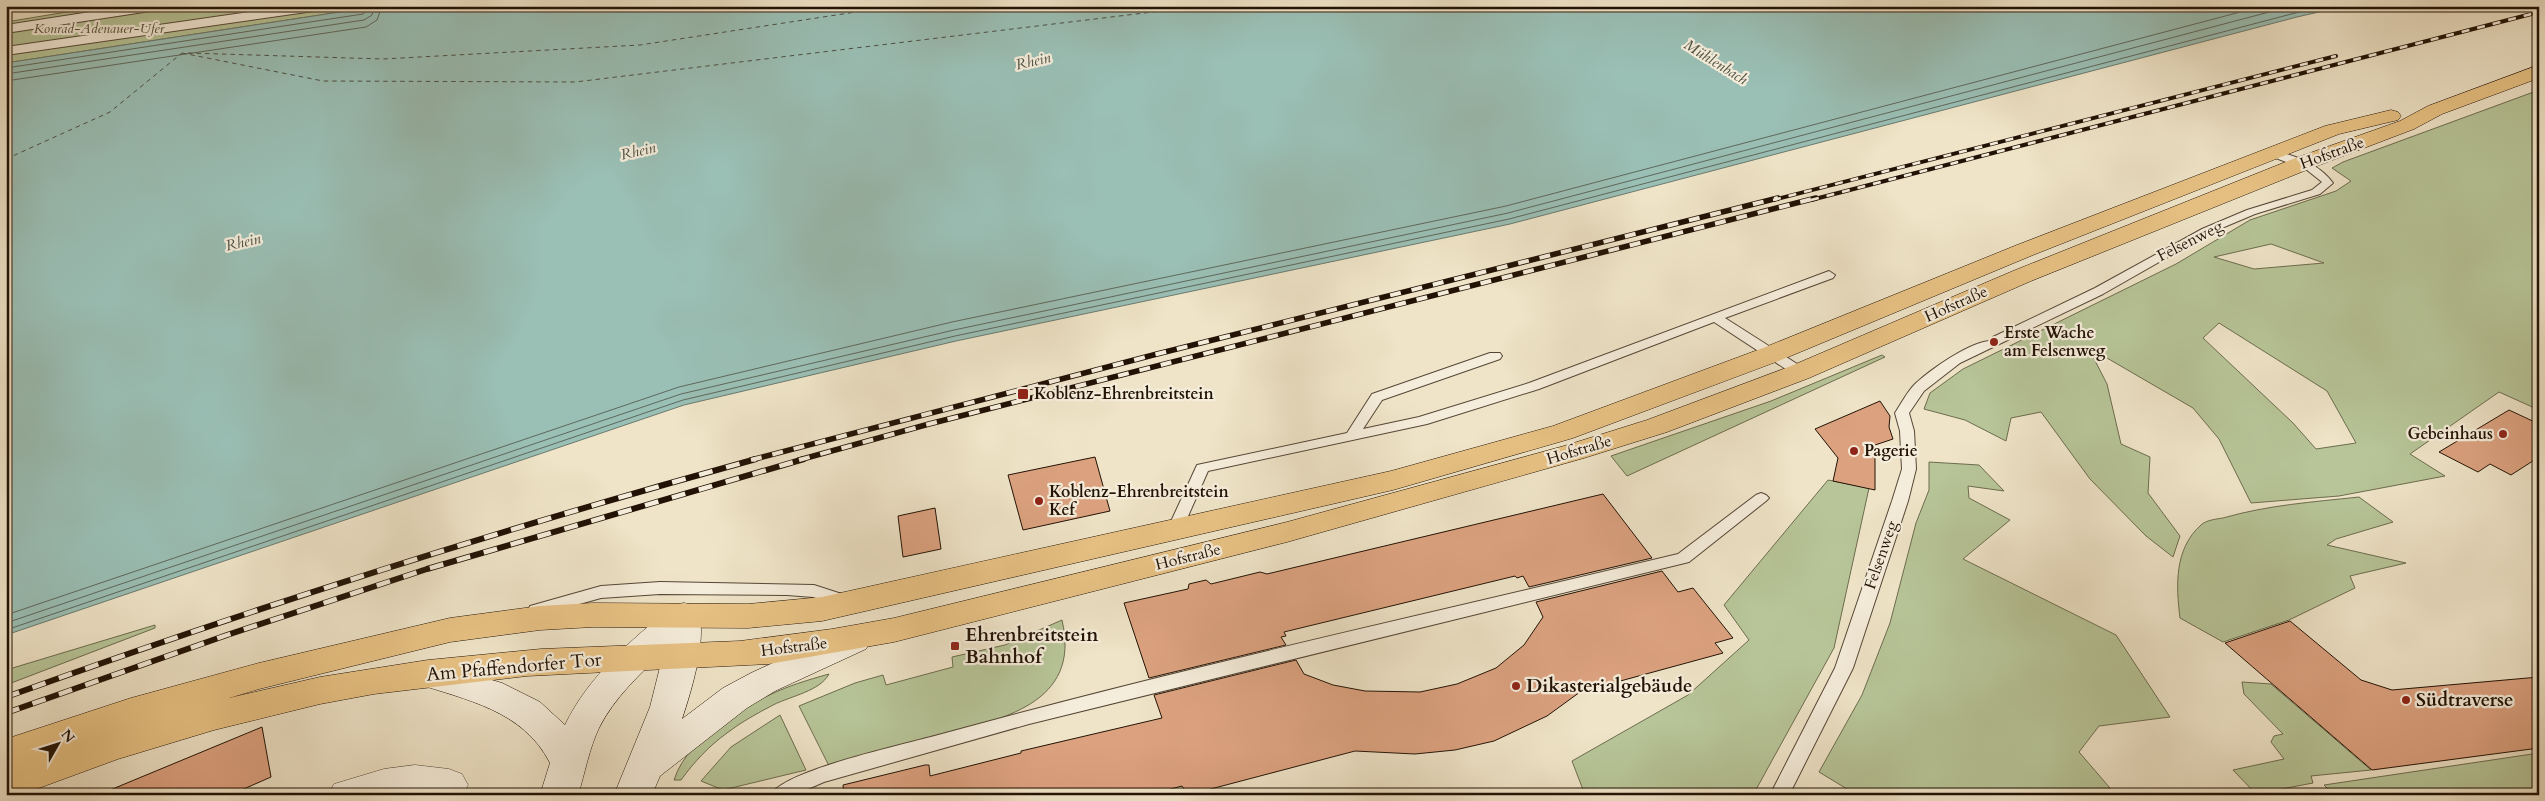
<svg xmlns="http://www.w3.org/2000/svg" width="2545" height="801" viewBox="0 0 2545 801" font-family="Cardo,serif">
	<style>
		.green { fill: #b7c598; stroke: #6c6c4e; fill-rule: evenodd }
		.water { fill: #9abfb5; stroke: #6a7a6f }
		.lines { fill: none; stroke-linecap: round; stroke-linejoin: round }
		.shore { stroke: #5e685d; stroke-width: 1 }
		.ferry { stroke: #4c4f43; stroke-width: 1; stroke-dasharray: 4.5 4; stroke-linecap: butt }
		.building { fill: #dca280; stroke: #221205 }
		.service-casing { stroke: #554636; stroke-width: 2 }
		.pedestrian-casing { stroke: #554636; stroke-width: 2 }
		.minor-casing { stroke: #554636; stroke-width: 1 }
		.secondary-casing { stroke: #221205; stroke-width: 1 }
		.primary-casing { stroke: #221205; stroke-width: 1 }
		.service { fill: #f5eddb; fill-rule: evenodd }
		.pedestrian { fill: #f5eddb; fill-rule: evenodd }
		.minor { fill: #f5eddb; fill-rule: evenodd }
		.secondary { fill: #f5eddb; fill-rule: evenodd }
		.primary { fill: #e8c284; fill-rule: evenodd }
		.rail-far2-casing { stroke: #221205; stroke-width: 4 }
		.rail-far1-casing { stroke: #221205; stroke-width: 5.5 }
		.rail-casing { stroke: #221205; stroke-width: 6 }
		.rail-far2 { stroke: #f5eddb; stroke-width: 2.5; stroke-dasharray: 8; stroke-linecap: butt }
		.rail-far1 { stroke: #f5eddb; stroke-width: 4; stroke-dasharray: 11; stroke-linecap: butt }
		.rail { stroke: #f5eddb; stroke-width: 4.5; stroke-dasharray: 14; stroke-linecap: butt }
		.poi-dot { fill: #8f2418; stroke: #f5eddb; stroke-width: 2 }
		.labels { text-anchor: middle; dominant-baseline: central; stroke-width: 4.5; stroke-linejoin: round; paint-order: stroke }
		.far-park-label { font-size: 14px; font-style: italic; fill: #565138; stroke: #f5eddb }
		.far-water-label { font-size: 15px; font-style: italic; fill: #4c4f43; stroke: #f5eddb }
		.street-label { font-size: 16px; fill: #221205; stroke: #f5eddb }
		.poi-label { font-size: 16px; font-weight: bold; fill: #221205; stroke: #f5eddb; text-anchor: start }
		.near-poi-label { font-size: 19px; font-weight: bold; fill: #221205; stroke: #f5eddb; text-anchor: start }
		.near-street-label { font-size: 19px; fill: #221205; stroke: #f5eddb }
	</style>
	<rect width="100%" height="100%" fill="#efe4c8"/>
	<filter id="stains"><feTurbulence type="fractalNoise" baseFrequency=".004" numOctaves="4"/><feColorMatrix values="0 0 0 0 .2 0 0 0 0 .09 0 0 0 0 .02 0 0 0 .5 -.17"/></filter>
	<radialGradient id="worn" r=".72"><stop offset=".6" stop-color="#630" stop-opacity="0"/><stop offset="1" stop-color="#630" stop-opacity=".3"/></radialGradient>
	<g class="green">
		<polygon points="379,6 6,63 6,22 103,6"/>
		<path d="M2539 90V410L2499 392 2410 454 2445 476 2339 496 2251 503 2219 439 2193 408 2088 347 2107 384 2121 444 2150 457 2148 493 2180 536 2173 557 2146 536 2090 479 2041 412 2011 418 2006 441 1965 420 1924 409 1930 393 1963 369 2176 264 2250 220 2336 191 2351 181 2332 168 2343 162ZM2271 244 2324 263 2254 269 2214 257ZM2219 323 2327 391 2356 443 2316 449 2293 423 2203 338Z"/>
		<polygon points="1882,355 1885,357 1627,476 1611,456 1771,401"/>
		<polygon points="1929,462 1979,465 2004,491 1968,486 1969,498 2010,520 1963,559 2116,635 2170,717 2099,726 2079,752 2116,795 1857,795 1819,772 1862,695 1890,623 1916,523 1929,490"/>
		<polygon points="1828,480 1869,488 1834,648 1753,795 1585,795 1572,761 1688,695 1749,640 1724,605"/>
		<path d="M2359 497 2393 522 2336 539 2327 545 2406 563 2350 576 2355 588 2289 620 2223 642 2180 618C2176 586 2174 549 2201 525 2206 520 2217 519 2223 518 2268 505 2313 502 2359 497Z"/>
		<path d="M1062 620C1082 705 1000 719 939 736 902 746 866 756 829 766L799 706 855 683 883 675 886 685 953 667 952 657 1005 645Z"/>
		<polygon points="155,625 155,628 6,685 6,670"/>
		<path d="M829 674C820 691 791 696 773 705 758 713 741 722 727 733 709 746 694 762 681 780H674C682 755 700 741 720 726 759 697 782 687 829 674Z"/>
		<polygon points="2242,682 2271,684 2371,770 2311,776 2313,783 2256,794 2233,770 2284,759 2271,742 2274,736 2283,734 2244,694"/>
		<polygon points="780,715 806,770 723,790 701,781 731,747"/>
		<polygon points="2539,753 2539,795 2334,795 2324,785"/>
	</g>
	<polygon class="water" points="379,6 2345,6 2297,17 1510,224 956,341 684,405 6,635 6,63"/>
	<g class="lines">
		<g class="shore">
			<polyline points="6,68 363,14 367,11 368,6"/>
			<polyline points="6,74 364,20 372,15 374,6"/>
			<polyline points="6,81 366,27 377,20 382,6"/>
			<polyline points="6,615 679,387 952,322 1506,206 2263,6"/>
			<polyline points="6,623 681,394 954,330 1508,213 2292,6"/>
			<polyline points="6,630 683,400 955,336 1509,219 2322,6"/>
		</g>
		<g class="ferry">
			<polyline points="182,53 323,81 575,82 1202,6"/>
			<polyline points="188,53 383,59 640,45 895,6"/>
			<polyline points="6,159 110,112 182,53"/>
		</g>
	</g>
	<g class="building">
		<polygon points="1880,401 1890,416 1889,427 1893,439 1875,445 1875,490 1833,481 1838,458 1815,429"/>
		<polygon points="2509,410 2539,424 2539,457 2511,475 2490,464 2478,472 2439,452"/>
		<polygon points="1095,457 1110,511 1023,530 1008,475"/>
		<polygon points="1603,494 1652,558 1529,587 1523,576 1517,578 1515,576 1284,632 1286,636 1281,637 1286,645 1149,678 1124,603 1188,589 1189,584 1206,580 1211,584 1260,572 1267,574"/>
		<polygon points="935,508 941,549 903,557 898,516"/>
		<polygon points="1662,571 1678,592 1693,588 1733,638 1715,643 1723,653 1580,692 1547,716 1494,741 1455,750 1415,754 1355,751 1188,795 1182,786 1149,795 844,795 843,785 925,765 929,765 930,776 1021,753 1021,751 1162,718 1154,695 1296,660 1304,674 1333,685 1365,691 1420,692 1457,684 1496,668 1524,645 1543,617 1536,602"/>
		<polygon points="2290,621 2361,680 2392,690 2539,677 2539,748 2372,770 2225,643"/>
		<polygon points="262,727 271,777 230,795 98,795"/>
	</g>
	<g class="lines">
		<defs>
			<g id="service">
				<path d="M2272 150C2294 155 2320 164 2333 183L2320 194 2255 214 2210 233 2103 294 1960 363 1924 391 1909 413 1914 431 1916 469 1908 501 1853 668 1789 795H1770L1835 668 1892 501 1902 469 1900 431 1895 413C1901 404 1907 392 1915 384 1930 370 1972 340 1992 341L1993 337 2095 288 2202 229 2247 210 2312 190 2322 182 2307 170 2268 155 2267 153Z"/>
				<polygon points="1829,271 1835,275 1833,278 1725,318 1805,369 1807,372 1805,375 1795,375 1714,322 1539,389 1427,424 1208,471 1181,532 1171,532 1168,528 1197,465 1347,433 1372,394 1490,353 1500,353 1502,356 1500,359 1382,400 1363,429 1419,417 1529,383"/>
				<path d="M1761 493 1766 495 1769 498 1766 501 1689 562 1029 724 824 782 794 795H771C783 770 911 743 942 734 1185 667 1433 613 1678 554L1756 495Z"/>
				<polygon points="660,582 814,585 851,597 853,601 851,605 845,607 813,597 787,595 660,594 601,598 536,616 530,614 528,610 530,606 601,586"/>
			</g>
			<g id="pedestrian">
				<polygon points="129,6 163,6 157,10 6,33 6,25"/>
				<polygon points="291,6 327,6 321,10 6,55 6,47"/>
			</g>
			<polygon id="minor" points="415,765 449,769 462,774 468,785 463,795 328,795 334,784 384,769"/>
			<path id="secondary" d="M684 603 696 606C710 632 691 692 682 719L723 688 751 673 842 631 854 627 866 631 871 640 866 649 775 691 747 708 660 776 652 795H614L650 707 664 651C640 674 614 698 599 728 589 749 585 773 578 795H540L550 763C523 710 466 700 415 683L410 674 415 665 427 661 502 683 540 702 565 725C589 675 631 641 672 606Z"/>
			<polygon id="primary" points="2539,65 2539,78 2442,114 2414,129 2309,169 2031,281 1809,378 1667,432 1584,458 1287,542 894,642 769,664 527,676 374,694 320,704 214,730 118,759 20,795 6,795 6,739 131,698 259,663 450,618 540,606 593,603 748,604 822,597 1391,471 1553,426 1763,348 2017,245 2325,126 2391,110 2398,112 2401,116 2398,120 2339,134 2033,255 1781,360 1573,438 1393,490 822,621 748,628 593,627 540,630 450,642 259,689 229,698 320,677 428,660 541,649 740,641 832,629 894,618 1287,522 1564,446 1647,420 1791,366 2013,271 2293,159 2400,121 2428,106"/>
		</defs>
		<use href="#service" class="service-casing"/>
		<use href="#pedestrian" class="pedestrian-casing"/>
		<use href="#minor" class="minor-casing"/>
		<use href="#secondary" class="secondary-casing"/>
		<use href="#primary" class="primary-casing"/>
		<use href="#service" class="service"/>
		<use href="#pedestrian" class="pedestrian"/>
		<use href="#minor" class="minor"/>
		<use href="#secondary" class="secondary"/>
		<use href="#primary" class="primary"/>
		<defs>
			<g id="rail-far2">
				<polyline points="1773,200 2336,56"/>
				<polyline points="1811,200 2539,12"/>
			</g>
			<g id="rail-far1">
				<polyline points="751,460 1157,354 1778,198"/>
				<polyline points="799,460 929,424 1816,198"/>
			</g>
			<g id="rail">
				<path d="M6 697C253 608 502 529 756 459"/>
				<polyline points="6,713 227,635 427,569 804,459"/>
			</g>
		</defs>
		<use href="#rail-far2" class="rail-far2-casing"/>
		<use href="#rail-far1" class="rail-far1-casing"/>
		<use href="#rail" class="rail-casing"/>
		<use href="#rail-far2" class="rail-far2"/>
		<use href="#rail-far1" class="rail-far1"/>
		<use href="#rail" class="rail"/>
	</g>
	<g class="poi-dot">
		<circle cx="1994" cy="342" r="5"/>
		<rect x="1017" y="388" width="12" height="12" rx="2.5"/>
		<circle cx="2503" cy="434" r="5"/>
		<circle cx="1854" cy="451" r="5"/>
		<circle cx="1039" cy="501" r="5"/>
		<rect x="950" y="641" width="10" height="10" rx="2.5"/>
		<circle cx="1516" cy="686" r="5"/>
		<circle cx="2406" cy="700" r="5"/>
	</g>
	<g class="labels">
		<g class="far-park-label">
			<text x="99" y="28">Konrad-Adenauer-Ufer</text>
		</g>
		<g class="far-water-label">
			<text transform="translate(1033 61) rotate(-13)">Rhein</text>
			<text transform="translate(1716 62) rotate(32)">Mühlenbach</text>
			<text transform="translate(638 151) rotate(-13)">Rhein</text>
			<text transform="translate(243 242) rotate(-13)">Rhein</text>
		</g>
		<g class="street-label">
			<text transform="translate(2332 153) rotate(-20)">Hofstraße</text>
			<text transform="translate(2190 241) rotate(-27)">Felsenweg</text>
			<text transform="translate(1956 304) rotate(-24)">Hofstraße</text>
			<text transform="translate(1579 450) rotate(-17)">Hofstraße</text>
			<text transform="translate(1881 555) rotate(-71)">Felsenweg</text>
			<text transform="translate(1188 557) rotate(-14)">Hofstraße</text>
			<text transform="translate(794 647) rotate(-7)">Hofstraße</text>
		</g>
		<g class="poi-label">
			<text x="2004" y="333">Erste Wache<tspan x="2004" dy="18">am Felsenweg</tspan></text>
			<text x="1034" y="394">Koblenz-Ehrenbreitstein</text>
			<text x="2493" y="434" text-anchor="end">Gebeinhaus</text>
			<text x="1864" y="451">Pagerie</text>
			<text x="1049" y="492">Koblenz-Ehrenbreitstein<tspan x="1049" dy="18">Kef</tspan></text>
		</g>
		<g class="near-poi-label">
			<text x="965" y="635">Ehrenbreitstein<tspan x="965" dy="22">Bahnhof</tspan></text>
			<text x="1526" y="686">Dikasterialgebäude</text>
			<text x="2416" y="700">Südtraverse</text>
		</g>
		<g class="near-street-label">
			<text transform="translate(514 667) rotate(-5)">Am Pfaffendorfer Tor</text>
		</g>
	</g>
	<rect width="2545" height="801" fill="none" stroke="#efe4c8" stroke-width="25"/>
	<rect x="8" y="8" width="2530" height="786" fill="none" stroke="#221205" stroke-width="2.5"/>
	<rect x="12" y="12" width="2520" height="776" fill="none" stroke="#221205"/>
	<g transform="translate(58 744) rotate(51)" stroke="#f5eddb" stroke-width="4" paint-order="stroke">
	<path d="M0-4L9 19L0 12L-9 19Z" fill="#221205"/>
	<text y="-8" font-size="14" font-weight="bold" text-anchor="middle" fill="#221205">N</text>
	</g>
	<rect width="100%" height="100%" filter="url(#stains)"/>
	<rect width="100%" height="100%" fill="url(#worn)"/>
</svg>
